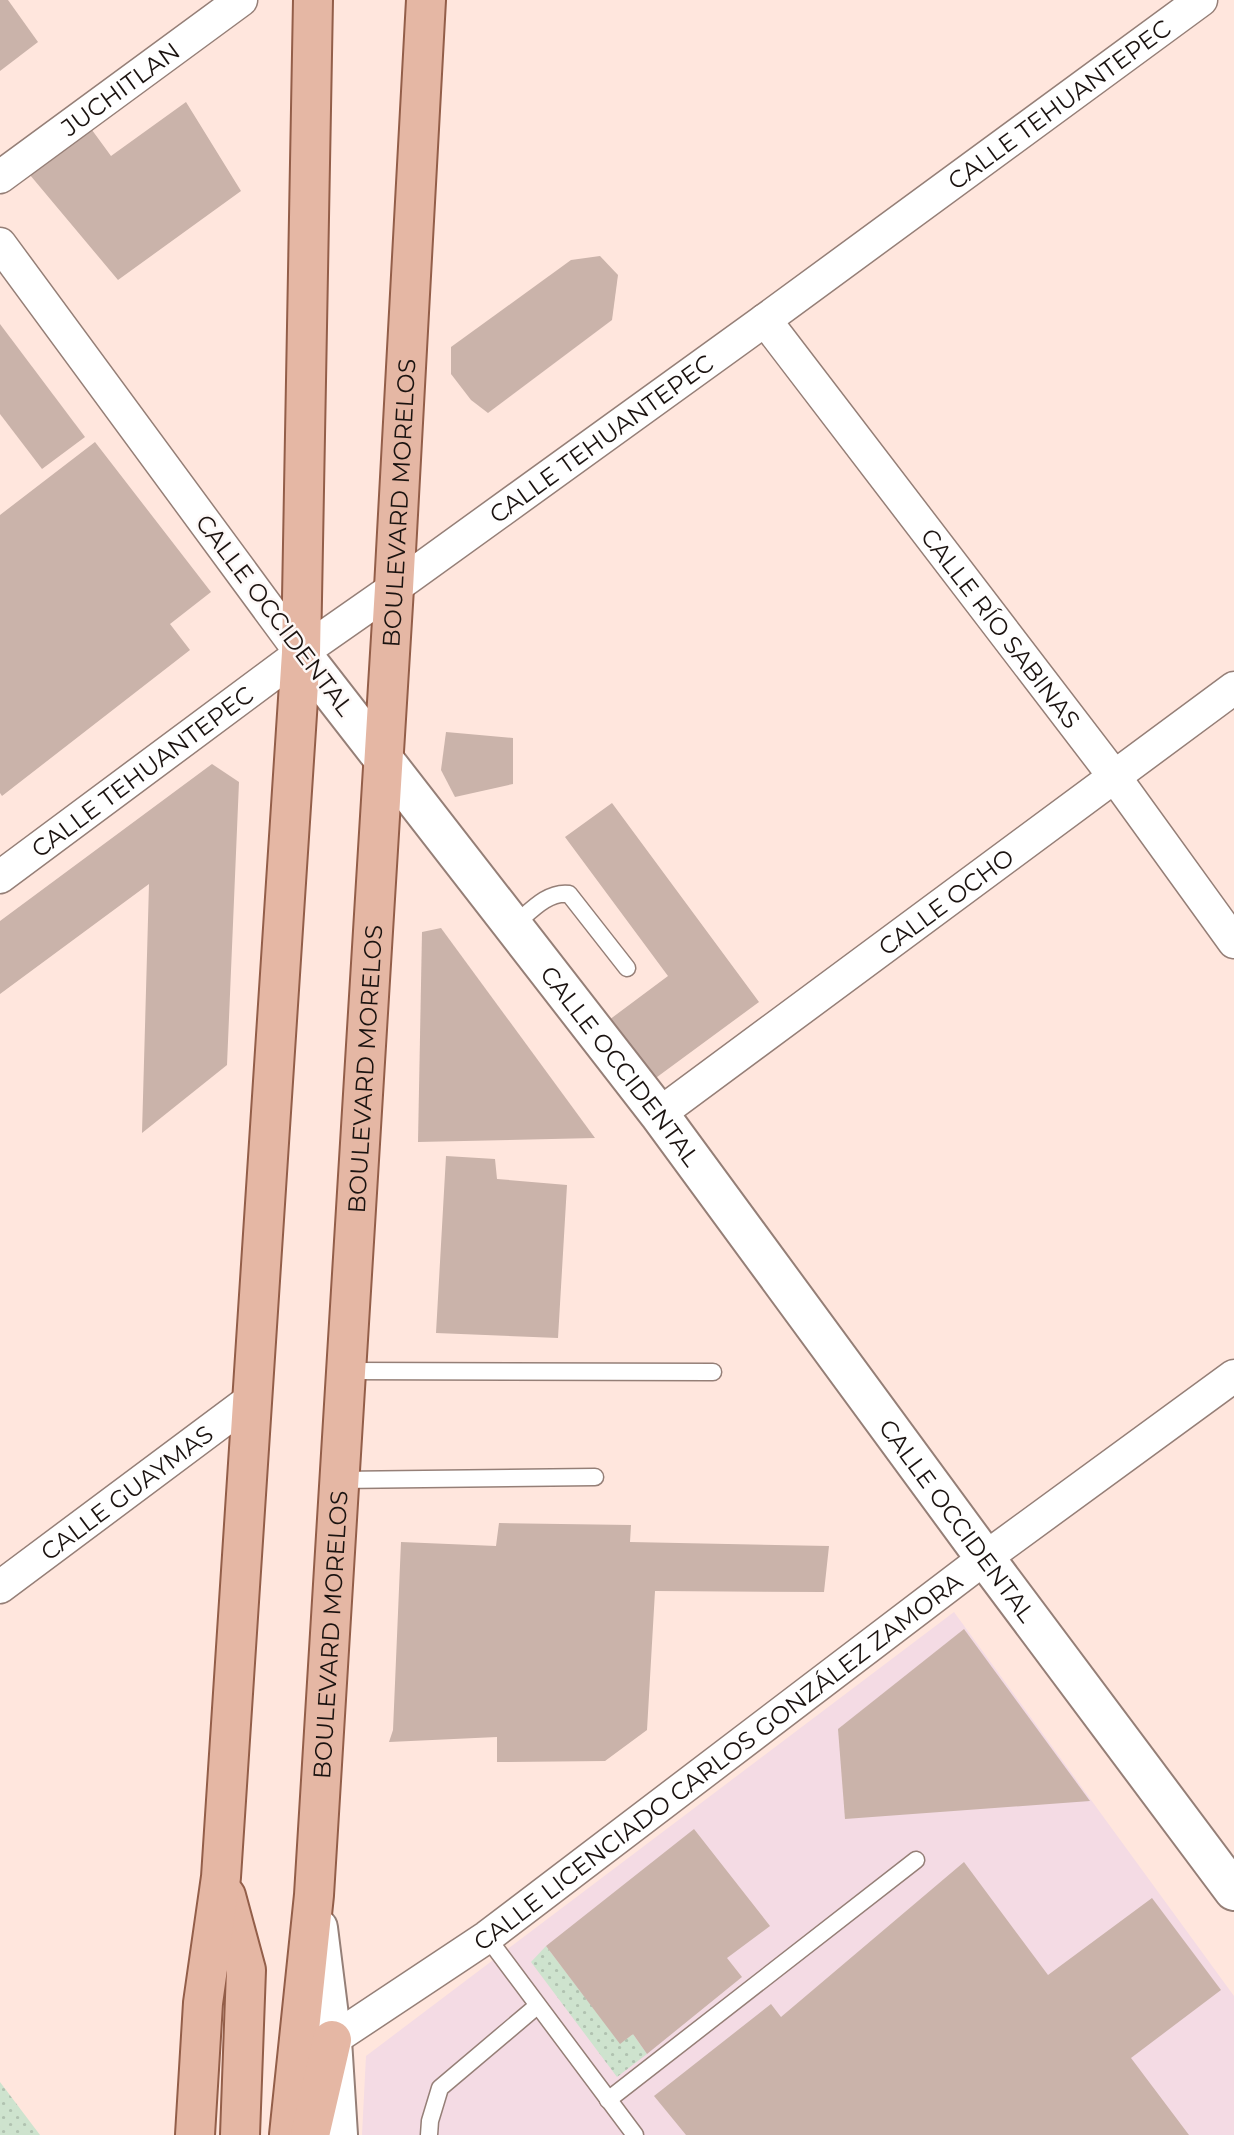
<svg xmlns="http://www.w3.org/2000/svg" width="1234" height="2135" viewBox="0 0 1234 2135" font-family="Montserrat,sans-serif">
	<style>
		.commercial { fill: #f4dbe4 }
		.grass { fill: url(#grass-dots) }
		.building { fill: #cab3aa }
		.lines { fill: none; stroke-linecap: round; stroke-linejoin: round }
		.lane-casing { stroke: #957f77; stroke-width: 19 }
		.street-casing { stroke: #957f77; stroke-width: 35 }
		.secondary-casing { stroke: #957f77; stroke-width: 42 }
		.primary-casing { stroke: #935e49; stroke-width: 42 }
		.lane { stroke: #fff; stroke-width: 16 }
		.street { stroke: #fff; stroke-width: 32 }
		.secondary { stroke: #fff; stroke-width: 38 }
		.primary { stroke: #e5b7a4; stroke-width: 38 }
		.labels { text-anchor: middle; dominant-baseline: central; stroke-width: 5; stroke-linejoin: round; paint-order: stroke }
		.street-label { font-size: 24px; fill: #1b1310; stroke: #fdf8f7 }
	</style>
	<defs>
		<pattern id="grass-dots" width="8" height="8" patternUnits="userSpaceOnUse" patternTransform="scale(1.75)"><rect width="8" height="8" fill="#cee3ce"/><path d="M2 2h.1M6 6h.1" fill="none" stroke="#b0c2b0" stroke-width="1.8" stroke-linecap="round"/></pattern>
	</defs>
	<rect width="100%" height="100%" fill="#ffe6dd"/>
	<polygon class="commercial" points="954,1612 1234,1996 1234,2135 362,2135 366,2056"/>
	<g class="grass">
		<polygon points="546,1946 620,2043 633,2034 647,2054 617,2077 531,1962"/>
		<polygon points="0,2082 40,2135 0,2135"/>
	</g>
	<g class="building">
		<polygon points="0,0 8,0 38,42 0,71"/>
		<polygon points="186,102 241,191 118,280 30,175 92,130 111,156"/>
		<polygon points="600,256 618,275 612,320 488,413 471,400 451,374 451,347 571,260"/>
		<polygon points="0,324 85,437 42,469 0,414"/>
		<polygon points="95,442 211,592 170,624 190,650 2,796 0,793 0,515"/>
		<polygon points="446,732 513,738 513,784 455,797 441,770"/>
		<polygon points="212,764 239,782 227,1065 142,1133 149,884 0,994 0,921"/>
		<polygon points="612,803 759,1002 653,1080 609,1020 668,976 565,837"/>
		<polygon points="441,928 595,1138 418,1142 422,932"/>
		<polygon points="446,1156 495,1159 497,1179 567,1185 558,1338 436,1333"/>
		<polygon points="499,1523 631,1525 630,1542 829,1546 824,1592 655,1591 647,1730 605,1761 497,1762 497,1737 389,1742 393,1730 401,1542 496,1546"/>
		<polygon points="964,1629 1090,1801 845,1819 838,1729"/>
		<polygon points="694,1829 770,1926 727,1958 742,1977 647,2054 633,2034 620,2044 546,1946"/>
		<polygon points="964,1862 1048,1975 1152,1898 1221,1990 1131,2058 1189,2135 686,2135 654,2096 771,2004 781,2017"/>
	</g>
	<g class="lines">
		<defs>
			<g id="lane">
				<path d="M513 926C529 913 547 891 569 894L627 968"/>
				<polyline points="346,1371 713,1372"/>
				<polyline points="339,1480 595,1477"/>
				<polyline points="487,1937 635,2135"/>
				<polyline points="608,2100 916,1860"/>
				<polyline points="429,2135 430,2121 440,2088 537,2006"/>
			</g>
			<g id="street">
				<path id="s1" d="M0 177 241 0"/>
				<polyline points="0,244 301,653"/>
				<path id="s2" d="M765 320 1114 776 1234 942"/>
				<path id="s3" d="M0 877 301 653 394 588 765 320 1201 0"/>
				<path id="s4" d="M659 1114 1234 688"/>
				<path id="s5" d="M0 1587 253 1398"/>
				<path id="s6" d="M332 2040 487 1937 985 1558 1234 1376"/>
			</g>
			<g id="secondary">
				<path id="s7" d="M301 653 659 1114 985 1558 1234 1891"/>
				<polyline points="318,1928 332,2040 338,2135"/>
			</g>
			<g id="primary">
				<polyline points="226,1896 246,1970 240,2135"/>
				<polyline points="195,2135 203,2003 221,1877 301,653 313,0"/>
				<path id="s8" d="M289 2135 314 1895 394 588 426 0"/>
				<polyline points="310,2135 332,2040"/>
			</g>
		</defs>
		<use href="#lane" class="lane-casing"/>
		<use href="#street" class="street-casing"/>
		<use href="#secondary" class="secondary-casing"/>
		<use href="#primary" class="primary-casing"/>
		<use href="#lane" class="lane"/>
		<use href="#street" class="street"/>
		<use href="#secondary" class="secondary"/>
		<use href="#primary" class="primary"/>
	</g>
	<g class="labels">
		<g class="street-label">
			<text stroke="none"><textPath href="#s1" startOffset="149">JUCHITLAN</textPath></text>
			<text stroke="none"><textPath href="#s3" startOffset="1311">CALLE TEHUANTEPEC</textPath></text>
			<text stroke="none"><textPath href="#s3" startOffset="744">CALLE TEHUANTEPEC</textPath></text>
			<text stroke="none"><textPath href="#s8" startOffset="1636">BOULEVARD MORELOS</textPath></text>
			<text transform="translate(275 615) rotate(53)">CALLE OCCIDENTAL</text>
			<text stroke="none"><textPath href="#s2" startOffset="388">CALLE RÍO SABINAS</textPath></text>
			<text stroke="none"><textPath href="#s3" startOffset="177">CALLE TEHUANTEPEC</textPath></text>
			<text stroke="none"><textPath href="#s4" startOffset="357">CALLE OCHO</textPath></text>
			<text stroke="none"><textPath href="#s7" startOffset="522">CALLE OCCIDENTAL</textPath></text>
			<text stroke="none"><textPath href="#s8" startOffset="1069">BOULEVARD MORELOS</textPath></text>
			<text stroke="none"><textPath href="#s5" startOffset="158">CALLE GUAYMAS</textPath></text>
			<text stroke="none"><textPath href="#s7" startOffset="1088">CALLE OCCIDENTAL</textPath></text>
			<text stroke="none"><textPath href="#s8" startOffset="502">BOULEVARD MORELOS</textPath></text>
			<text stroke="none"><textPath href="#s6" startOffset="476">CALLE LICENCIADO CARLOS GONZÁLEZ ZAMORA</textPath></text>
		</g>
	</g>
</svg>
